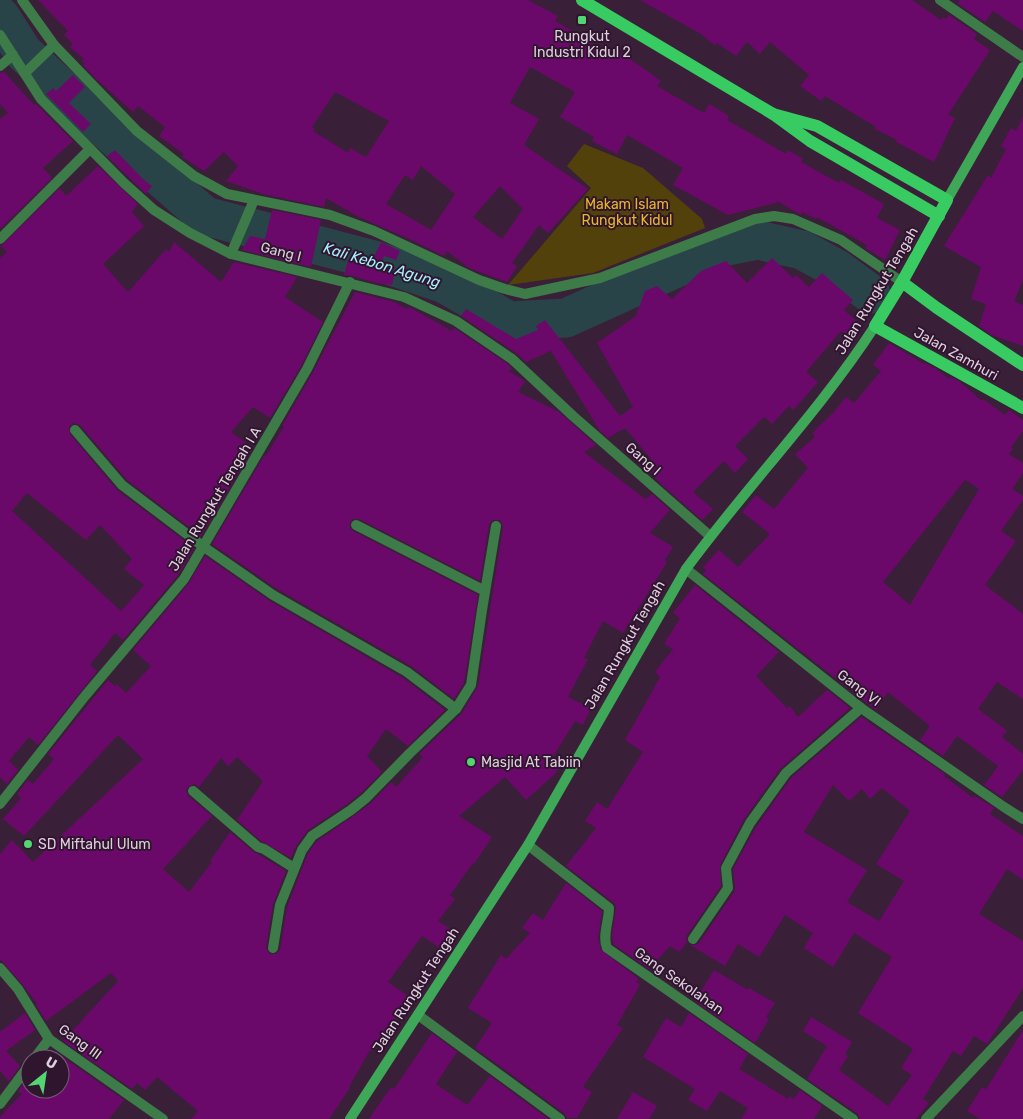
<svg xmlns="http://www.w3.org/2000/svg" width="1023" height="1119" viewBox="0 0 1023 1119" font-family="Rubik,sans-serif">
	<style>
		.green { fill: #53410b }
		.lines { fill: none; stroke-linecap: round; stroke-linejoin: round }
		.river { stroke: #294448; stroke-width: 39 }
		.building { fill: #6b096a; fill-rule: evenodd }
		.street { stroke: #3d7b49; stroke-width: 10 }
		.secondary { stroke: #3ea858; stroke-width: 10 }
		.primary { stroke: #38cb62; stroke-width: 12 }
		.poi-dot { fill: #53d672; stroke: #2f162e; stroke-width: 2 }
		.labels { text-anchor: middle; dominant-baseline: central; stroke-width: 4; stroke-linejoin: round; paint-order: stroke }
		.poi-label { font-size: 14px; fill: #dfcede; stroke: #2f162e; text-anchor: start }
		.park-label { font-size: 14px; fill: #e7b726; stroke: #2f162e }
		.street-label { font-size: 14px; fill: #dfcede; stroke: #2f162e }
		.water-label { font-size: 15px; font-style: italic; fill: #a3f1fd; stroke: #2f162e }
	</style>
	<rect width="100%" height="100%" fill="#3a1f38"/>
	<polygon class="green" points="584,144 643,168 702,219 705,228 593,273 508,285 591,188 567,166"/>
	<g class="lines">
		<polyline class="river" points="0,16 23,52 95,120 205,216 374,260 445,284 509,321 566,318 723,247 758,240 802,250 837,269 871,294"/>
	</g>
	<g class="building">
		<path d="M38 0H528L558 16 555 21 601 48 604 44 636 63 661 81 657 86 704 113 709 104 729 116 727 120 786 154 788 150 803 159 801 162 839 183 841 180 884 204 877 218 900 230 885 260 865 248 867 245 817 217 816 219 802 212 801 215 779 202 728 215 673 185 683 168 627 135 617 154 592 141 594 137 560 117 575 92 530 67 510 103 539 119 524 145 588 189 548 233 539 225 512 263 517 266 507 282 469 268 447 251 444 256 418 243 359 217 326 198 324 207 263 194 226 181 238 166 224 152 204 171 182 157 184 154 159 136 165 127 138 106 133 112 95 78 83 65 85 64 82 61 84 59 70 47 73 44 64 35 68 31ZM335 92 389 121 366 157 350 148 348 153 313 131 315 129 312 127ZM421 166 455 194 431 230 386 204 405 175 413 180ZM500 186 523 209 502 239 473 217Z"/>
		<polygon points="640,0 912,0 941,20 943,17 946,19 949,15 977,34 974,39 990,50 948,115 955,118 934,162 896,142 897,140 875,129 876,127 825,96 821,101 800,86 809,75 770,42 760,54 747,42 736,56 717,43 715,46 701,34"/>
		<polygon points="960,0 1023,0 1023,31 993,11 985,22 957,3"/>
		<polygon points="4,72 34,105 36,104 73,141 43,168 52,178 0,229 0,119 8,113 0,104 0,73"/>
		<polygon points="73,75 85,87 69,103 91,124 83,132 46,94 53,88 56,91"/>
		<polygon points="1023,117 1023,280 1014,301 1023,305 1023,346 992,335 979,326 986,304 971,299 981,267 944,246 988,175 991,178 1006,149 1001,146 1011,128 1016,131"/>
		<polygon points="115,150 143,179 152,186 146,194 107,156"/>
		<path d="M98 166 138 204 132 212 144 226 103 264 128 292 166 249 169 252 174 242 221 282 234 262 297 277 285 297 323 322 301 366 270 418 253 407 231 432 253 448 201 536 127 480 80 425 73 423 69 427 70 434 117 490 194 548 178 575 123 640 115 633 90 665 97 671 38 745 29 737 9 761 18 770 7 784 0 777V258L7 252 1 246 60 188 66 196ZM27 493 86 540 100 525 132 559 124 569 144 585 121 611 12 511Z"/>
		<polygon points="272,210 321,220 311,267 242,250 250,236 265,239"/>
		<polygon points="381,242 400,251 396,260 384,256 380,268 395,272 392,285 376,283 353,276 344,275 348,260 370,265"/>
		<polygon points="772,258 793,278 796,275 809,287 822,273 853,300 844,310 860,324 849,337 841,331 806,372 818,382 793,410 789,406 772,424 764,417 735,446 748,459 735,473 724,461 693,492 713,509 702,520 662,485 651,472 657,466 625,428 608,438 600,431 551,351 526,362 516,353 461,316 466,309 516,339 538,330 536,326 545,320 620,416 633,407 597,343 636,316 645,291 657,286 672,299 701,271 726,261 747,283"/>
		<polygon points="355,292 394,302 407,309 409,307 452,331 454,328 508,364 512,369 508,371 525,381 518,392 559,412 596,445 584,452 645,499 652,494 670,510 650,533 673,547 665,560 667,562 623,633 603,621 584,658 588,659 568,697 591,708 583,725 575,721 551,760 560,766 555,774 526,800 505,777 459,816 492,837 474,864 473,863 450,895 455,899 438,921 455,932 443,950 422,936 388,982 411,998 373,1051 370,1050 349,1087 350,1088 329,1119 191,1119 198,1111 157,1077 145,1090 137,1083 132,1089 63,1041 118,981 111,973 46,1021 36,1005 37,1004 23,985 0,959 0,854 12,840 33,862 143,759 118,735 24,836 3,819 21,798 17,794 28,780 33,784 54,759 48,754 108,680 115,686 117,684 126,693 151,666 133,650 189,583 205,556 270,601 403,678 445,710 408,746 386,729 367,756 382,772 361,793 347,804 308,830 296,846 291,858 261,841 237,820 263,781 237,757 228,766 221,758 199,787 194,784 188,787 186,790 188,796 212,816 163,869 189,892 212,862 210,861 230,832 254,852 286,871 273,904 266,947 269,954 276,954 280,950 287,907 308,853 317,841 355,815 371,803 391,782 396,787 423,757 419,754 462,713 478,686 503,527 500,520 493,520 489,524 480,581 359,519 353,519 350,522 350,528 353,531 478,595 464,683 454,699 411,666 277,589 212,544 264,456 265,457 284,427 282,426 313,372"/>
		<path d="M889 343 924 364 925 363 936 369 949 379 951 377 960 382 982 401 983 399 1005 415 1009 410 1023 420V431L1011 447 1013 449 1009 454 1023 463V473L1012 489 1023 496V500L1001 531 1016 541 985 585 1023 614V699L997 682 978 709 1007 731 1002 737 1023 754V770L1002 797 984 785 998 766 957 736 943 756 920 740 930 726 888 692 876 710 703 574 706 570 703 567 719 550 738 567 770 534 742 512 756 495 774 509 808 468 795 454 815 437 812 433 834 412 846 397 854 403 881 371 873 365ZM965 480 979 489 910 605 883 582Z"/>
		<polygon points="695,585 779,652 756,676 787,708 790,706 798,717 827,690 850,708 780,769 744,819 720,865 721,886 687,935 686,939 688,944 686,943 679,952 670,946 649,969 613,944 612,934 616,908 614,903 566,866 596,828 585,821 597,802 607,809 643,752 625,740 660,677 655,672 673,649 664,644 680,618 673,613"/>
		<path d="M861 717 945 774 944 776 973 798 975 796 994 808 990 814 1023 836V880L1007 869 979 914 1023 941V988L987 1044 974 1036 961 1056 953 1051 923 1099 929 1103 916 1119H860L857 1113 807 1079 827 1046 803 1031 811 1017 852 1042 845 1054 848 1056 839 1070 888 1106 912 1075 901 1068 913 1049 858 1013 892 957 854 933 833 967 804 948 813 933 785 915 759 957 738 944 725 966 690 945H696L699 943 734 892 735 887 733 869 756 827 791 778ZM833 785 849 801 862 789 870 799 882 788 910 811 876 864 904 881 879 921 847 902 867 870 804 832Z"/>
		<polygon points="566,883 602,911 598,938 601,950 639,979 636,982 640,985 617,1025 623,1028 583,1087 592,1092 577,1118 567,1118 564,1113 475,1048 492,1023 468,1008 501,955 506,959 530,933 522,928 533,913 543,920"/>
		<polygon points="714,970 748,990 749,988 775,1003 766,1017 769,1019 755,1043 695,1001"/>
		<polygon points="25,1013 35,1030 6,1051 20,1066 9,1081 0,1071 0,1032"/>
		<polygon points="689,1013 748,1054 739,1069 788,1099 789,1096 794,1099 800,1090 822,1106 814,1119 741,1119 748,1108 720,1091 707,1111 688,1100 695,1089 643,1057 666,1018 681,1027"/>
		<polygon points="1023,1030 1023,1119 980,1119 967,1111 982,1087 986,1089"/>
		<polygon points="432,1033 457,1052 436,1084 467,1105 490,1076 548,1119 369,1119 391,1087 394,1089"/>
		<polygon points="54,1051 124,1100 109,1119 0,1119 0,1117 22,1094 18,1091 29,1077 30,1089 60,1089 60,1059 47,1059"/>
		<polygon points="633,1092 657,1106 649,1119 617,1119"/>
	</g>
	<g class="lines">
		<g class="street">
			<polyline points="22,0 54,45 137,131 194,176 227,194 330,215 374,231 479,280 505,289 525,294 600,278 755,219 774,216 793,219 841,240 902,282"/>
			<polyline points="940,0 1023,57"/>
			<polyline points="0,35 41,99 124,183 154,210 190,233 231,254 404,297 456,321 512,359 573,416 710,536"/>
			<polyline points="0,66 13,55"/>
			<polyline points="25,73 54,45"/>
			<polyline points="0,239 90,149"/>
			<polyline points="231,254 254,200"/>
			<polyline points="75,430 122,485 204,547 273,595 407,672 456,709"/>
			<polyline points="356,525 485,591"/>
			<polyline points="686,569 861,708 1004,807 1023,819"/>
			<polyline points="193,791 258,847 264,849 294,868"/>
			<polyline points="0,804 85,696 184,579 307,369 350,282"/>
			<path d="M528 845 609 908C609 921 602 936 607 948L853 1119"/>
			<polyline points="693,939 728,888 726,868 750,823 786,773 861,708"/>
			<polyline points="273,948 280,905 302,850 312,836 351,810 366,798 410,753 456,709 471,685 482,610 496,526"/>
			<polyline points="0,968 18,989 49,1039 163,1119"/>
			<polyline points="418,1015 560,1119"/>
			<polyline points="34,1059 49,1039"/>
			<polyline points="0,1104 30,1064"/>
			<polyline points="926,1119 1023,1016"/>
		</g>
		<g class="secondary">
			<polyline points="947,200 1023,67"/>
			<path d="M350 1119 528 845 686 569C747 486 819 412 875 326"/>
		</g>
		<g class="primary">
			<polyline points="582,0 773,114 810,141 939,216"/>
			<polyline points="773,114 817,126 947,200 902,282 875,326 1023,408"/>
			<polyline points="902,282 937,308 1023,365"/>
		</g>
	</g>
	<g class="poi-dot">
		<rect x="577" y="15" width="10" height="10" rx="2.5"/>
		<circle cx="471" cy="762" r="5"/>
		<circle cx="28" cy="844" r="5"/>
	</g>
	<g class="labels">
		<g class="poi-label">
			<text x="582" y="36" text-anchor="middle">Rungkut<tspan x="582" dy="16">Industri Kidul 2</tspan></text>
			<text x="481" y="762">Masjid At Tabiin</text>
			<text x="38" y="844">SD Miftahul Ulum</text>
		</g>
		<g class="park-label">
			<text x="627" y="204">Makam Islam<tspan x="627" dy="16">Rungkut Kidul</tspan></text>
		</g>
		<g class="street-label">
			<text transform="translate(281 252) rotate(14)">Gang I</text>
			<text transform="translate(877 291) rotate(-59)">Jalan Rungkut Tengah</text>
			<text transform="translate(956 354) rotate(29)">Jalan Zamhuri</text>
			<text transform="translate(643 459) rotate(41)">Gang I</text>
			<text transform="translate(215 499) rotate(-59)">Jalan Rungkut Tengah I A</text>
			<text transform="translate(625 645) rotate(-60)">Jalan Rungkut Tengah</text>
			<text transform="translate(859 688) rotate(37)">Gang VI</text>
			<text transform="translate(679 981) rotate(35)">Gang Sekolahan</text>
			<text transform="translate(416 990) rotate(-57)">Jalan Rungkut Tengah</text>
			<text transform="translate(80 1042) rotate(36)">Gang III</text>
		</g>
		<g class="water-label">
			<text transform="translate(382 265) rotate(17)">Kali Kebon Agung</text>
		</g>
	</g>
	<g transform="translate(45 1074) rotate(30)"><circle r="24" fill="#2f162e" stroke="#756074"/>
	<path d="M0-4L9 19L0 12L-9 19Z" fill="#53d672"/>
	<text y="-8" font-size="14" font-weight="bold" text-anchor="middle" fill="#dfcede">U</text>
	</g>
</svg>
